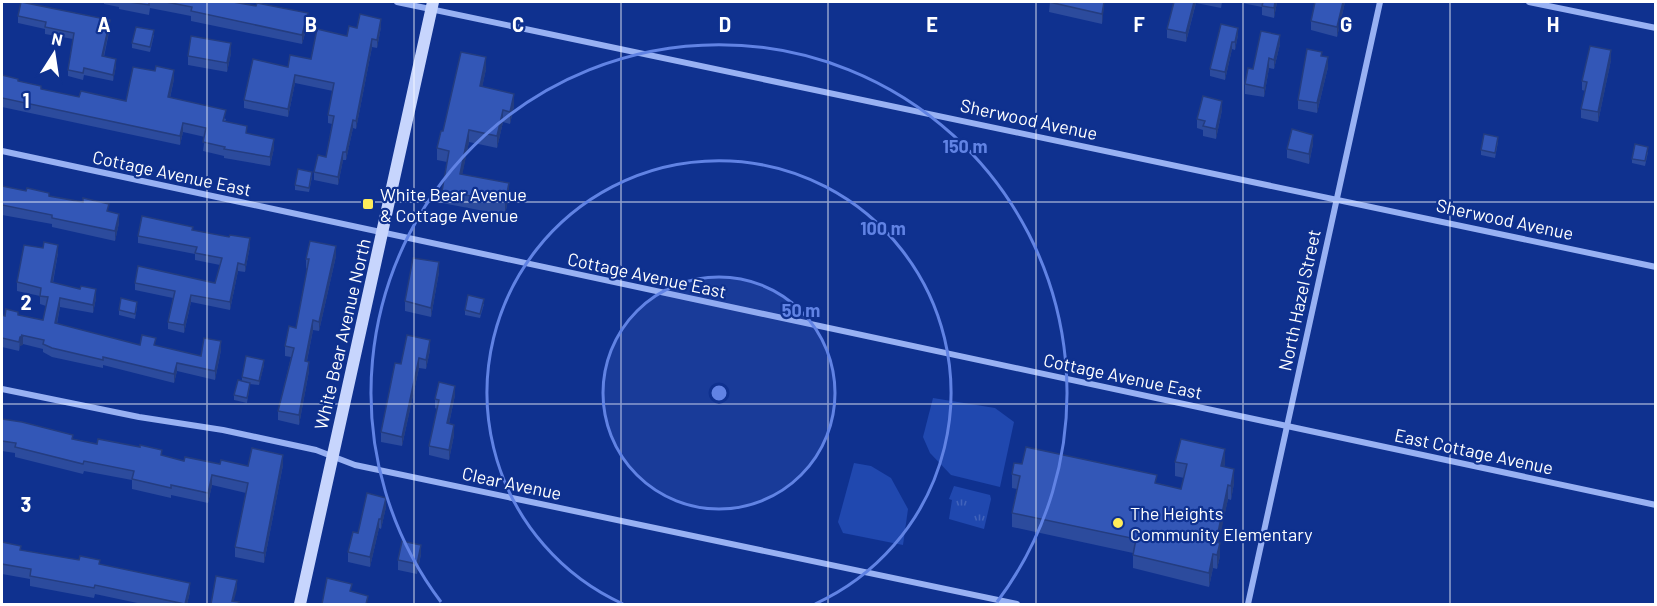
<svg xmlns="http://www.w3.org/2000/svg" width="1657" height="606" viewBox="0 0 1657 606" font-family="Barlow,sans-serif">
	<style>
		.grass { fill: #2048af }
		.park { fill: url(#park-tufts) }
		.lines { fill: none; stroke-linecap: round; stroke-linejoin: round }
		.minor { stroke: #98b1f3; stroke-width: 6 }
		.secondary { stroke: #c7d5fd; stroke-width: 12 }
		.wall { fill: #2c4b9d }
		.shaded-wall { fill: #243d80 }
		.building { fill: #3357b7; stroke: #243d80; stroke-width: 1.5 }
		.grid { fill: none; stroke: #fff; stroke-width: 1.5; stroke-opacity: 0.55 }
		.ring { fill: none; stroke: #6183e4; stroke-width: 3 }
		.poi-dot { fill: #ffec5a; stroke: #0f318f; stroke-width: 2 }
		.labels { text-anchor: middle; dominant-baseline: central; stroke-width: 4.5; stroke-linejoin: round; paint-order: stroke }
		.street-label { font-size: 18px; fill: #fff; stroke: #0f318f }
		.poi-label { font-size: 18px; fill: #fff; stroke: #0f318f; text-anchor: start }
		.grid-label { font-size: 20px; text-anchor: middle; font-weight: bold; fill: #fff; stroke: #0f318f; stroke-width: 4.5; stroke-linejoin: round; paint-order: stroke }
		.centre { fill: #6183e4; stroke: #0f318f; stroke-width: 3 }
		.ring-label { font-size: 18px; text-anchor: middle; font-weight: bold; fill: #6183e4; stroke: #0f318f; stroke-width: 4.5; stroke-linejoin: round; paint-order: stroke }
	</style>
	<defs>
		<pattern id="park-tufts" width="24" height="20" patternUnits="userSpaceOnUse" patternTransform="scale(1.5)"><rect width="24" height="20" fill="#2048af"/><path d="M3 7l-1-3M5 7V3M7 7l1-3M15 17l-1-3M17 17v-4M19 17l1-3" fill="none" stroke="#4163bb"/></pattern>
	</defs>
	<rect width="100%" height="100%" fill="#0f318f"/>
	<g class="grass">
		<polygon points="933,398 995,408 1014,422 1000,487 951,475 930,453 923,437"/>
		<polygon points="854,463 871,466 891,478 908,509 903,545 843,533 838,522"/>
	</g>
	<polygon class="park" points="954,486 990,495 991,499 984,529 949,519 952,500 949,499"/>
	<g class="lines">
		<g class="minor">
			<polyline points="397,2 1656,267"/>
			<polyline points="1529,2 1656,28"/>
			<polyline points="2,151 1656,505"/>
			<polyline points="2,389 139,417 223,430 316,450 355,465 1017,604"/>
			<polyline points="1248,604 1380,2"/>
		</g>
		<polyline class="secondary" points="300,604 433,2"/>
	</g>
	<g class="wall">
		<polygon points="104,2 233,2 308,23 302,44 191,21 191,16 150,8 149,15 119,9 119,7 104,4"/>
		<polygon points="1050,2 1104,2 1102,24 1049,12"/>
		<polygon points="1174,2 1222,2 1221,8 1196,3 1186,42 1167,38 1167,29"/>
		<polygon points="1237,2 1277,2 1274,18 1262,15 1262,7"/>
		<polygon points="1315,2 1345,2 1337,37 1311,30 1311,21"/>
		<polygon points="18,16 110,27 104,57 116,66 113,81 84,75 83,80 68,76 68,70 73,39 45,34 45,29 18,23"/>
		<polygon points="381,27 377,48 372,47 356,129 353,128 346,160 343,160 338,185 314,180 314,172 326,157 332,124 328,123 328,115 333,91 295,83 288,117 244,108 244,100 288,67 311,59 347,36 357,28"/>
		<polygon points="154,35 150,52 132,48 132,43"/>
		<polygon points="1238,35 1235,50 1232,49 1225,80 1210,76 1210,69"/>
		<polygon points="1280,44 1274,69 1269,68 1264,97 1245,94 1245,84 1253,69"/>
		<polygon points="231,53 227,72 188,65 188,56"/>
		<polygon points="1322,56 1328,67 1317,113 1298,109 1298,100"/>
		<polygon points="1611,60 1598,122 1581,118 1581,109 1585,91 1582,90 1582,81"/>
		<polygon points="486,69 482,87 514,106 510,124 503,122 497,148 469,142 462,174 509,195 505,215 442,203 442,191 447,162 437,160 437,148 443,131"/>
		<polygon points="2,75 41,89 79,97 126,101 174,79 170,98 226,119 225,122 274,148 270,166 224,158 224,156 203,151 205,137 183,132 180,145 2,107"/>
		<polygon points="1222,110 1216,139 1203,136 1203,130 1197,128 1197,119"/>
		<polygon points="1498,142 1495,158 1481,155 1481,150"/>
		<polygon points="1313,144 1309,164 1287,158 1287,149"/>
		<polygon points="1648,152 1645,166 1632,163 1632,159"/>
		<polygon points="312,177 309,192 295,190 295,185"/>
		<polygon points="2,186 49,197 109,212 119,223 115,241 52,227 52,224 2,215"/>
		<polygon points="193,230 250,246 245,272 238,271 230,310 191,302 184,333 168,329 168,322 173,298 135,290 135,283 215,283 220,265 195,260 195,254 138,243 138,236"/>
		<polygon points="58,253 53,283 96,298 93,313 60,307 57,324 140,345 156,346 201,356 221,350 215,380 177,371 174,383 103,365 103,368 52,357 43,352 43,349 23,344 20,346 19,351 2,347 2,315 5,316 18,315 43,320 46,306 40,304 40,296 17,291 17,282"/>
		<polygon points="336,256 319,331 313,330 307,361 309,371 299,425 278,420 278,411 291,357 285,356 285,346 296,328 307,269 306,268 306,259"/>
		<polygon points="439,272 431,317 405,311 405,301"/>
		<polygon points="484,304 480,318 465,315 465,310"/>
		<polygon points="137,307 135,319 119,315 119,310"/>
		<polygon points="430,350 426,369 419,368 402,446 381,442 381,432 401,364"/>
		<polygon points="264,365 259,385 250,384 247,403 234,400 234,395 242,381 242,377"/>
		<polygon points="455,395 449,424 454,435 449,460 429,455 429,446 437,409 435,408 435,399"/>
		<polygon points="2,419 73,439 162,456 184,461 248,466 283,465 264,563 235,557 235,547 246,493 212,485 208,503 171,495 171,498 132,489 132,480 84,471 83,474 15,457 15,453 2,451"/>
		<polygon points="1175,462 1225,463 1224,467 1234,483 1231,500 1228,499 1218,542 1220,556 1217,569 1213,568 1209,587 1133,568 1133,553 1012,527 1012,513 1017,489 1012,488 1012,474 1157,483 1181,489 1184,478 1175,476"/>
		<polygon points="386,507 381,529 379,528 370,567 348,562 348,552 358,533"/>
		<polygon points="2,542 21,550 100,564 190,592 187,604 142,604 95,594 94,598 30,586 30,579 2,574"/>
		<polygon points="421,554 417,574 398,570 398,560"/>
	</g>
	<g class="shaded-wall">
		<polygon points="1104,2 1104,7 1102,24 1102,14"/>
		<polygon points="1194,2 1196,2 1186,42 1186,33"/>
		<polygon points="1275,2 1277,2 1274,18 1274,8"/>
		<polygon points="1343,2 1345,2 1337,37 1337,27"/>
		<polygon points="308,13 308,23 302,44 302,35"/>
		<polygon points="381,19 381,27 377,48 377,40"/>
		<polygon points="110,20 110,27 102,63 102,56"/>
		<polygon points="1238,28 1238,35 1235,50 1235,42"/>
		<polygon points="1280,35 1280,44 1274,69 1274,60"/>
		<polygon points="372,39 372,47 356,129 356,121"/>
		<polygon points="1232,42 1232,49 1225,80 1225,72"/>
		<polygon points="231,43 231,53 227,72 227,63"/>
		<polygon points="1611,50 1611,60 1598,122 1598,112"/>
		<polygon points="486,57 486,69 480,98 480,86"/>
		<polygon points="1328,57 1328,67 1317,113 1317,103"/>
		<polygon points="1269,58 1269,68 1264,97 1264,88"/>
		<polygon points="116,59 116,66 113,81 113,75"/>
		<polygon points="174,70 174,79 168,106 168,97"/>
		<polygon points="295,75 295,83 288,117 288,109"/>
		<polygon points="514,94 514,106 510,124 510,112"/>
		<polygon points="1222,101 1222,110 1216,139 1216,129"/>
		<polygon points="503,110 503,122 497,148 497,136"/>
		<polygon points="353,120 353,128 346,160 346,152"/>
		<polygon points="183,123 183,132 180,145 180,136"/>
		<polygon points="469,130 469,142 460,186 460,174"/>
		<polygon points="1313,135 1313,144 1309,164 1309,154"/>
		<polygon points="274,139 274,148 270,166 270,157"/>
		<polygon points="343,152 343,160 338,185 338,177"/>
		<polygon points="509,183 509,195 505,215 505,202"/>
		<polygon points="119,214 119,223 115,241 115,231"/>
		<polygon points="250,238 250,246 245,272 245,265"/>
		<polygon points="58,245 58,253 51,291 51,282"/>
		<polygon points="336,246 336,256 319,331 319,322"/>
		<polygon points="439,262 439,272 431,317 431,308"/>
		<polygon points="238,263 238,271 230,310 230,302"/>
		<polygon points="96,289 96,298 93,313 93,305"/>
		<polygon points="191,295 191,302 184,333 184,325"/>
		<polygon points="60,298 60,307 55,332 55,323"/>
		<polygon points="313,320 313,330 305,370 305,361"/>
		<polygon points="23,336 23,345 20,346 19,351 20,337"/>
		<polygon points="430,340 430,350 426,369 426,360"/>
		<polygon points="221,341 221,350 215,380 215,371"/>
		<polygon points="419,358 419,368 402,446 402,437"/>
		<polygon points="264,360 264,365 259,385 259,381"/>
		<polygon points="309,362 309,371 299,425 299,415"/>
		<polygon points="177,363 177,371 174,383 174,374"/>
		<polygon points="455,386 455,395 447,433 447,423"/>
		<polygon points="454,425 454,435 449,460 449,450"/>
		<polygon points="1225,449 1225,463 1221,480 1221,466"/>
		<polygon points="283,455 283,465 264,563 264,553"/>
		<polygon points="1234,469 1234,483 1231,500 1231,486"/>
		<polygon points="212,475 212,485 208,503 208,493"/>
		<polygon points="1228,485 1228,499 1216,556 1216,542"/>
		<polygon points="386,498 386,507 381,529 381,519"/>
		<polygon points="379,519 379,528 370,567 370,557"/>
		<polygon points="1220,543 1220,556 1217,569 1217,555"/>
		<polygon points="421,545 421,554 417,574 417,564"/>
		<polygon points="1213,554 1213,568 1209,587 1209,573"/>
		<polygon points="237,580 237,589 233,604 232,601"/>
		<polygon points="190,583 190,592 187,604 185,604"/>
	</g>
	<g class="building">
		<polygon points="21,2 110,20 102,56 116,59 113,75 84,68 83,73 68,70 74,33 45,27 46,22 18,16"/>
		<polygon points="129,2 149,2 149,5"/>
		<polygon points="166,2 233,2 256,6 257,3 308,13 302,35 191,11 192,7"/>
		<polygon points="1049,2 1104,2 1102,14"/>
		<polygon points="1174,2 1194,2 1186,33 1167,29"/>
		<polygon points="1263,2 1275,2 1274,8 1262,6"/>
		<polygon points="1315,2 1343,2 1337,27 1311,21"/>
		<polygon points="360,14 381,19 377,40 372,39 356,121 353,120 346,152 343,152 338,177 314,172 318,155 326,157 334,116 328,115 334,83 295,75 288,109 244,100 253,59 288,67 290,55 311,59 317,29 347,36 349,26 357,28"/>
		<polygon points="1221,24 1238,28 1235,42 1232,42 1225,72 1210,69"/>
		<polygon points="136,27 154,30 150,47 132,43"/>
		<polygon points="1261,31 1280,35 1274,60 1269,58 1264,88 1245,84 1248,68 1253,69"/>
		<polygon points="191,36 231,43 227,63 188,56"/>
		<polygon points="1590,46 1611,50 1598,112 1581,109 1587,82 1582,81"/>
		<polygon points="1307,49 1322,52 1321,56 1328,57 1317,103 1298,100"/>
		<polygon points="461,52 486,57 480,86 514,94 510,112 503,110 497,136 469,130 460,174 509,183 505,202 442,191 449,151 437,148 441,131 443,131"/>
		<polygon points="156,66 174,70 168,97 226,110 223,121 247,126 246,133 274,139 270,157 224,149 225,147 203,142 206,128 183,123 180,136 2,98 2,75 18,79 18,81 41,86 41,89 79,97 81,91 126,101 133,67 155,71"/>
		<polygon points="1203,96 1222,101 1216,129 1203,126 1205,121 1197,119"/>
		<polygon points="1292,129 1313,135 1309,154 1287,149"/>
		<polygon points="1484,134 1498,137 1495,153 1481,150"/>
		<polygon points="1635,144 1648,147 1645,161 1632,159"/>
		<polygon points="298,169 312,172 309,188 295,185"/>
		<polygon points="2,186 26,191 27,188 49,193 49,196 83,202 83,198 109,204 107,211 119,214 115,231 52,218 52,215 2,205"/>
		<polygon points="142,216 193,227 192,230 229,237 230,235 250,238 245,265 238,263 230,302 191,295 184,325 168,322 175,291 135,283 138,266 215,283 222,258 195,253 197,247 138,236"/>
		<polygon points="310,241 336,246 319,322 313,320 305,361 309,362 299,415 278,411 294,348 285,346 289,326 296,328 309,259 306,259"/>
		<polygon points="44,242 58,245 51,282 80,289 81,286 96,289 93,305 60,298 55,323 140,345 142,335 156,338 154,345 201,356 204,338 221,341 215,371 177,363 174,374 103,357 103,360 52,348 43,344 44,340 21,335 23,336 20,337 19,342 2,338 2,315 5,316 6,309 18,312 18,315 43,320 48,297 40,296 41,288 17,282 24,245 43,248"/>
		<polygon points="413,258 439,262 431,308 405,301"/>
		<polygon points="468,295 484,299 480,314 465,310"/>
		<polygon points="121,298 137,302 135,314 119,310"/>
		<polygon points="407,335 430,340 426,360 419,358 402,437 381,432 395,363 401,364"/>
		<polygon points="246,356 264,360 259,381 242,377"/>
		<polygon points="238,380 250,383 247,398 234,395"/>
		<polygon points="439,382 455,386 447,423 454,425 449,450 429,446 439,400 435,399"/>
		<polygon points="2,419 22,422 73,435 72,439 97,444 98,439 140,447 140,445 162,450 161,455 184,461 185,457 220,464 221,460 248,466 252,448 283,455 264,553 235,547 248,483 212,475 208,493 171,485 171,488 132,479 134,471 84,461 83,464 15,447 16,443 2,441"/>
		<polygon points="1181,439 1225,449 1221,466 1234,469 1231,486 1228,485 1216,542 1220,543 1217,555 1213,554 1209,573 1133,555 1136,539 1012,513 1020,476 1012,474 1014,463 1022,464 1026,447 1157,475 1155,483 1181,489 1187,464 1175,462"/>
		<polygon points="367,493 386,498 381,519 379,519 370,557 348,552 353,532 358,533"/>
		<polygon points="402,541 421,545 417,564 398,560"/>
		<polygon points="2,542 21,546 20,550 79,560 80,556 100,560 99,564 190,583 185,604 95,585 94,588 30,576 31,569 2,564"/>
		<polygon points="216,576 237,580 232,601 239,602 238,604 211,604"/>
		<polygon points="327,578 352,584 350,591 368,596 366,604 322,604"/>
	</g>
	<path class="grid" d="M207 2V604M414 2V604M621 2V604M828 2V604M1036 2V604M1243 2V604M1450 2V604M2 202H1656M2 404H1656"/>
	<circle cx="719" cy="393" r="116" fill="#6183e4" fill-opacity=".12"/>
	<g class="ring">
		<circle cx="719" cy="393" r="116"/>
		<path d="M623 604A232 232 0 1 1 815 604"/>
		<path d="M441 602A348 348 0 1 1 997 602"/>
	</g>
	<g class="poi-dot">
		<rect x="362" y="198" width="12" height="12" rx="3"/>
		<circle cx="1118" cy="523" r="6"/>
	</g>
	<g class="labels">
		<g class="street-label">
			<text transform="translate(1029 119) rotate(12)">Sherwood Avenue</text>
			<text transform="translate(172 173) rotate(12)">Cottage Avenue East</text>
			<text transform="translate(1505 219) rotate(12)">Sherwood Avenue</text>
			<text transform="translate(647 275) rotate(12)">Cottage Avenue East</text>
			<text transform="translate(1299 300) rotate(-78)">North Hazel Street</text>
			<text transform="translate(342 334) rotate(-77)">White Bear Avenue North</text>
			<text transform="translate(1123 376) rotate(12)">Cottage Avenue East</text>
			<text transform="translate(1474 451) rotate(12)">East Cottage Avenue</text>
			<text transform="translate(512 483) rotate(12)">Clear Avenue</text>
		</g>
		<g class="poi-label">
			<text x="380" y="194">White Bear Avenue<tspan x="380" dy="21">&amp; Cottage Avenue</tspan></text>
			<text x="1130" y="513">The Heights<tspan x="1130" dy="21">Community Elementary</tspan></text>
		</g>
	</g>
	<g class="grid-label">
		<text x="104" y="32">A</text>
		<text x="311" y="32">B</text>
		<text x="518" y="32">C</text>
		<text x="725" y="32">D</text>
		<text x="932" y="32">E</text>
		<text x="1139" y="32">F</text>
		<text x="1346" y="32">G</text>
		<text x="1553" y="32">H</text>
		<text x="26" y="108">1</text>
		<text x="26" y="310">2</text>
		<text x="26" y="512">3</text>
	</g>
	<circle cx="719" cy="393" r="9" class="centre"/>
	<g class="ring-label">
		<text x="965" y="153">150 m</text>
		<text x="883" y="235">100 m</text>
		<text x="801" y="317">50 m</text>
	</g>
	<rect width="1657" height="606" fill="none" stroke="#ffffff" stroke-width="6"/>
	<g transform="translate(54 54) rotate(12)" stroke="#0f318f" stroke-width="4.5" paint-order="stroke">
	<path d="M0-4.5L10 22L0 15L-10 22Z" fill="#ffffff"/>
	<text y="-9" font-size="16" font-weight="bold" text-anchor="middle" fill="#ffffff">N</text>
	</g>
</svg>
